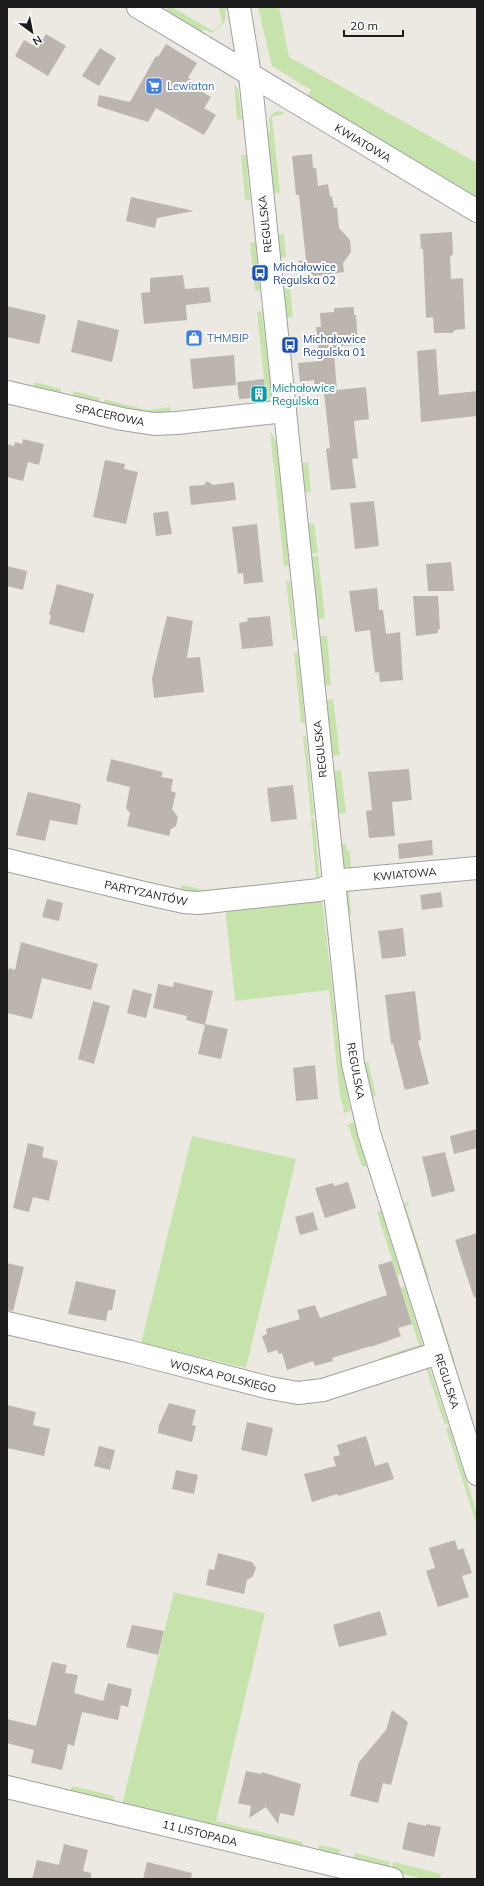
<svg xmlns="http://www.w3.org/2000/svg" width="484" height="1886" viewBox="0 0 484 1886" font-family="Mulish,sans-serif">
	<style>
		.grass { fill: #c6e3ab }
		.building { fill: #bcb5af }
		.lines { fill: none; stroke-linecap: round; stroke-linejoin: round }
		.minor-casing { stroke: #a0a0a0; stroke-width: 24 }
		.minor { stroke: #fff; stroke-width: 22 }
		.labels { text-anchor: middle; dominant-baseline: central; stroke-width: 4; stroke-linejoin: round; paint-order: stroke }
		.shop-label { font-size: 11px; fill: #366cbe; stroke: #fff; text-anchor: start }
		.street-label { font-size: 11px; fill: #1c1c1c; stroke: #fff }
		.transit-label { font-size: 11px; fill: #164399; stroke: #fff; text-anchor: start }
		.culture-label { font-size: 11px; fill: #0d838f; stroke: #fff; text-anchor: start }
	</style>
	<rect width="100%" height="100%" fill="#ece9e2"/>
	<g class="grass">
		<path d="M168 7H172L213 31 222 23 219 7H231V8L225 10C227 24 222 25 212 33L203 29 200 35 166 11Z"/>
		<polygon points="258,7 279,7 289,57 477,163 477,201 307,98 311,90 272,66"/>
		<polygon points="234,84 238,89 242,119 237,120"/>
		<polygon points="276,111 284,112 283,114 272,117 280,193 269,194 263,133 270,132 269,117"/>
		<polygon points="241,155 246,155 250,200 245,200"/>
		<polygon points="276,234 284,234 286,257 276,258"/>
		<polygon points="256,242 260,290 255,291 250,243"/>
		<polygon points="290,288 293,317 286,318 282,289"/>
		<polygon points="262,311 272,397 265,402 255,405 254,398 266,397 257,312"/>
		<polygon points="34,382 62,389 58,395 34,389"/>
		<polygon points="73,391 100,398 99,404 73,398"/>
		<polygon points="104,399 146,410 171,407 169,414 156,414 103,405"/>
		<polygon points="270,431 277,443 289,566 284,566"/>
		<polygon points="308,462 311,492 301,493 301,463"/>
		<polygon points="314,523 318,553 307,554 307,524"/>
		<polygon points="318,556 325,618 314,620 307,557"/>
		<polygon points="286,581 290,581 296,640 293,640"/>
		<polygon points="327,635 331,685 321,686 317,637"/>
		<polygon points="294,653 298,653 305,723 301,723"/>
		<polygon points="333,699 340,755 328,756 324,700"/>
		<polygon points="303,736 306,736 314,815 311,816"/>
		<polygon points="341,770 346,813 336,814 332,771"/>
		<polygon points="311,818 314,818 320,881 219,895 180,891 182,885 204,890 316,879"/>
		<polygon points="346,844 347,851 350,851 351,868 363,871 349,871 343,868 337,845"/>
		<polygon points="355,886 349,893 351,914 346,914 342,891"/>
		<polygon points="322,899 341,1063 351,1111 343,1113 344,1110 340,1096 329,990 235,1001 226,916 226,911"/>
		<polygon points="353,950 358,987 352,988 348,951"/>
		<polygon points="368,1062 376,1096 369,1098 361,1063"/>
		<polygon points="354,1122 367,1166 362,1167 349,1127 346,1125"/>
		<polygon points="192,1136 296,1159 246,1368 141,1343"/>
		<polygon points="409,1202 406,1207 429,1278 423,1280 402,1204"/>
		<polygon points="381,1210 401,1274 397,1276 377,1212"/>
		<polygon points="405,1286 424,1349 384,1364 382,1357 419,1345 401,1288"/>
		<polygon points="431,1305 437,1305 455,1362 452,1363"/>
		<polygon points="429,1366 448,1424 445,1425 426,1368 330,1399 329,1395"/>
		<polygon points="449,1427 477,1514 477,1526 446,1428"/>
		<polygon points="174,1592 265,1613 216,1821 303,1842 302,1850 122,1805"/>
		<polygon points="72,1786 114,1796 113,1803 70,1792"/>
		<polygon points="319,1845 340,1849 338,1859 318,1852"/>
		<polygon points="355,1853 390,1862 388,1871 353,1860"/>
		<polygon points="393,1862 441,1874 440,1879 423,1879 391,1871"/>
	</g>
	<g class="building">
		<polygon points="46,34 66,46 48,76 15,56 24,40 38,48"/>
		<polygon points="166,44 197,63 188,78 192,80 190,85 211,97 204,108 216,115 204,135 156,108 148,122 97,106 99,95 130,102 156,56 158,57"/>
		<polygon points="100,48 116,58 99,86 82,76"/>
		<polygon points="312,154 313,168 316,168 318,186 328,184 330,197 332,196 334,208 337,207 339,228 350,240 351,252 343,263 344,272 314,276 298,261 306,260 299,195 296,195 292,156"/>
		<polygon points="131,197 194,211 157,218 155,228 126,221"/>
		<polygon points="452,232 453,254 450,257 451,279 463,278 465,329 455,330 452,333 434,333 433,317 426,318 423,249 421,249 420,234"/>
		<polygon points="183,275 185,289 209,287 211,302 186,305 187,320 144,324 141,293 150,292 150,278"/>
		<polygon points="7,306 46,315 39,344 7,337"/>
		<polygon points="354,307 354,315 356,315 358,345 339,346 339,354 334,354 337,390 366,387 369,419 354,421 358,458 352,459 356,488 331,490 326,449 330,448 324,392 315,393 314,380 300,382 298,363 320,361 316,327 321,327 320,313 334,312 334,308"/>
		<polygon points="78,320 119,330 112,362 71,352"/>
		<polygon points="436,349 439,395 477,391 477,416 421,422 417,351"/>
		<polygon points="234,355 236,385 193,389 190,359"/>
		<polygon points="264,379 265,397 239,399 237,382"/>
		<polygon points="23,439 44,444 39,465 28,462 23,481 7,477 7,444 14,446 15,442 22,444"/>
		<polygon points="105,460 125,464 124,469 138,472 126,524 93,517"/>
		<polygon points="207,481 213,485 234,482 236,500 191,505 189,486 204,485"/>
		<polygon points="374,501 379,546 355,549 350,503"/>
		<polygon points="168,511 172,534 156,536 153,513"/>
		<polygon points="257,524 263,582 244,584 243,573 238,574 232,527"/>
		<polygon points="451,562 454,591 428,591 426,564"/>
		<polygon points="7,566 27,571 23,590 7,586"/>
		<polygon points="57,584 94,594 84,633 49,624 51,615 49,615"/>
		<polygon points="377,588 379,610 383,610 386,634 400,632 403,680 380,682 379,672 375,673 370,630 355,632 349,591"/>
		<polygon points="413,596 438,596 440,629 438,629 438,633 416,636"/>
		<polygon points="167,616 193,621 187,658 200,657 204,692 154,698 152,678"/>
		<polygon points="270,616 273,646 242,649 239,623 248,621 247,618"/>
		<polygon points="111,759 163,772 161,777 173,779 171,791 176,793 172,809 178,817 176,826 171,829 169,836 127,826 130,813 126,808 130,787 106,781"/>
		<polygon points="409,769 412,800 392,802 395,836 369,838 366,811 372,810 368,772"/>
		<polygon points="293,785 297,819 271,822 267,788"/>
		<polygon points="28,792 81,804 77,825 50,820 45,841 16,835"/>
		<polygon points="432,840 433,855 399,859 398,844"/>
		<polygon points="441,892 443,907 422,910 420,895"/>
		<polygon points="47,899 63,903 59,921 42,917"/>
		<polygon points="403,928 406,956 382,959 378,931"/>
		<polygon points="21,942 98,964 91,990 42,978 32,1019 7,1013 7,976 9,968 15,970"/>
		<polygon points="174,982 213,991 205,1024 228,1029 221,1059 198,1054 205,1025 186,1020 187,1016 153,1008 158,984 173,987"/>
		<polygon points="133,989 152,994 146,1018 127,1013"/>
		<polygon points="415,991 421,1040 418,1041 429,1084 405,1090 393,1044 391,1044 385,995"/>
		<polygon points="93,1001 110,1006 94,1064 78,1059"/>
		<polygon points="315,1065 318,1099 296,1101 293,1068"/>
		<polygon points="477,1129 477,1148 454,1154 450,1136"/>
		<polygon points="28,1143 44,1147 42,1157 58,1161 49,1201 33,1197 29,1212 13,1208"/>
		<polygon points="445,1152 455,1191 432,1197 422,1157"/>
		<polygon points="348,1182 356,1208 325,1218 315,1188 333,1183 334,1186"/>
		<polygon points="313,1212 318,1230 300,1235 295,1217"/>
		<polygon points="477,1233 477,1297 474,1298 455,1240"/>
		<polygon points="392,1261 412,1324 398,1328 401,1336 371,1347 371,1346 332,1358 333,1361 315,1366 313,1361 287,1370 282,1353 279,1354 277,1350 268,1353 262,1336 267,1334 266,1329 300,1319 297,1310 315,1305 320,1318 387,1295 378,1265"/>
		<polygon points="7,1263 24,1267 13,1311 7,1310"/>
		<polygon points="76,1281 116,1290 112,1310 108,1310 106,1321 68,1314"/>
		<polygon points="169,1403 196,1410 192,1425 196,1426 192,1442 158,1433 159,1425"/>
		<polygon points="7,1405 36,1412 33,1425 50,1429 44,1456 7,1448"/>
		<polygon points="247,1422 273,1428 267,1456 241,1450"/>
		<polygon points="366,1436 375,1466 388,1462 394,1479 338,1496 337,1494 312,1502 304,1474 336,1466 333,1457 340,1455 337,1445"/>
		<polygon points="99,1446 115,1450 110,1470 94,1466"/>
		<polygon points="176,1470 198,1475 194,1494 172,1489"/>
		<polygon points="455,1540 458,1550 463,1548 472,1573 462,1576 469,1597 438,1607 426,1571 435,1568 429,1548"/>
		<polygon points="218,1553 252,1562 256,1568 253,1576 247,1580 244,1594 206,1585 209,1569 214,1570"/>
		<polygon points="380,1611 387,1635 339,1647 333,1625"/>
		<polygon points="132,1625 164,1631 158,1655 126,1647"/>
		<polygon points="52,1662 67,1665 65,1673 78,1675 74,1693 103,1701 108,1683 132,1689 128,1707 121,1705 118,1720 82,1712 74,1746 68,1744 62,1770 31,1763 34,1750 7,1743 7,1719 36,1726"/>
		<polygon points="392,1710 408,1722 391,1785 383,1783 378,1803 350,1796 359,1762 386,1730"/>
		<polygon points="246,1771 261,1774 262,1772 301,1784 294,1816 280,1813 278,1824 266,1807 249,1818 251,1806 238,1803"/>
		<polygon points="408,1822 426,1826 426,1824 441,1827 434,1857 402,1849"/>
		<polygon points="64,1844 88,1850 83,1871 91,1873 91,1879 32,1879 37,1860 59,1865"/>
		<polygon points="147,1862 192,1873 191,1879 143,1879"/>
	</g>
	<g class="lines">
		<defs>
			<g id="minor">
				<polyline points="138,7 477,211"/>
				<polyline points="239,7 250,75 353,1064 369,1133 477,1474"/>
				<polyline points="7,392 122,419 154,424 177,423 285,411"/>
				<polyline points="7,860 144,893 184,902 198,903 319,890 343,880 477,868"/>
				<polyline points="7,1323 131,1352 270,1388 298,1393 323,1390 438,1353"/>
				<polyline points="7,1787 392,1879"/>
			</g>
		</defs>
		<use href="#minor" class="minor-casing"/>
		<use href="#minor" class="minor"/>
	</g>
	<defs>
		<symbol id="supermarket-square" viewBox="-11 -11 22 22"><rect x="-9" y="-9" width="18" height="18" rx="4" fill="#3f7fe0" stroke="#fff"/><path d="M-6-5.5h2.5l.6 2H6L4.5 2H-2.5L-4.4-4H-6ZM-1.5 3.2a1.3 1.3 0 1 0 .1 0ZM3 3.2a1.3 1.3 0 1 0 .1 0Z" fill="#fff"/></symbol>
		<symbol id="bus-square" viewBox="-11 -11 22 22"><rect x="-9" y="-9" width="18" height="18" rx="4" fill="#1a4fb4" stroke="#fff"/><path d="M-5-6H5V4H4V6H2V4H-2V6H-4V4H-5ZM-3.5-4V0h7V-4ZM-3.5 1.2v1.5H-2V1.2ZM2 1.2v1.5H3.5V1.2Z" fill="#fff"/></symbol>
		<symbol id="shop-square" viewBox="-11 -11 22 22"><rect x="-9" y="-9" width="18" height="18" rx="4" fill="#3f7fe0" stroke="#fff"/><path d="M-5-2.5h2.3a2.7 3.5 0 0 1 5.4 0H5L5.5 6h-11ZM-1.5-2.5h3a1.5 2.3 0 0 0-3 0Z" fill="#fff"/></symbol>
		<symbol id="building-square" viewBox="-11 -11 22 22"><rect x="-9" y="-9" width="18" height="18" rx="4" fill="#0f9aa8" stroke="#fff"/><path d="M-4-6H4V6H1V3H-1V6H-4ZM-2.5-4.3h1.7v1.8h-1.7ZM.8-4.3h1.7v1.8H.8ZM-2.5-1h1.7V.8h-1.7ZM.8-1h1.7V.8H.8Z" fill="#fff"/></symbol>
	</defs>
	<g fill-rule="evenodd">
		<use href="#supermarket-square" x="144" y="76" width="20" height="20"/>
		<use href="#bus-square" x="250" y="263" width="20" height="20"/>
		<use href="#shop-square" x="184" y="328" width="20" height="20"/>
		<use href="#bus-square" x="280" y="335" width="20" height="20"/>
		<use href="#building-square" x="249" y="384" width="20" height="20"/>
	</g>
	<g class="labels">
		<g class="shop-label">
			<text x="167" y="86">Lewiatan</text>
			<text x="207" y="338">THMBIP</text>
		</g>
		<g class="street-label">
			<text transform="translate(363 143) rotate(31)">KWIATOWA</text>
			<text transform="translate(265 224) rotate(-96)">REGULSKA</text>
			<text transform="translate(110 415) rotate(12)">SPACEROWA</text>
			<text transform="translate(320 749) rotate(-96)">REGULSKA</text>
			<text transform="translate(405 874) rotate(-5)">KWIATOWA</text>
			<text transform="translate(146 893) rotate(12)">PARTYZANTÓW</text>
			<text transform="translate(356 1071) rotate(80)">REGULSKA</text>
			<text transform="translate(223 1376) rotate(14)">WOJSKA POLSKIEGO</text>
			<text transform="translate(447 1381) rotate(72)">REGULSKA</text>
			<text transform="translate(200 1833) rotate(14)">11 LISTOPADA</text>
		</g>
		<g class="transit-label">
			<text x="273" y="267">Michałowice<tspan x="273" dy="13">Regulska 02</tspan></text>
			<text x="303" y="339">Michałowice<tspan x="303" dy="13">Regulska 01</tspan></text>
		</g>
		<g class="culture-label">
			<text x="272" y="388">Michałowice<tspan x="272" dy="13">Regulska</tspan></text>
		</g>
	</g>
	<rect width="484" height="1886" fill="none" stroke="#1c1c1c" stroke-width="16"/>
	<g transform="translate(32 32) rotate(148)" stroke="#ffffff" stroke-width="3" paint-order="stroke">
	<path d="M0-3L7 15L0 10L-7 15Z" fill="#1c1c1c"/>
	<text y="-6" font-size="11" font-weight="bold" text-anchor="middle" fill="#1c1c1c">N</text>
	</g>
	<path d="M344 30v6h59v-6" fill="none" stroke="#1c1c1c" stroke-width="2"/>
	<text x="350" y="30" font-size="12" fill="#1c1c1c" stroke="#ffffff" stroke-width="3" paint-order="stroke">20 m</text>
</svg>
